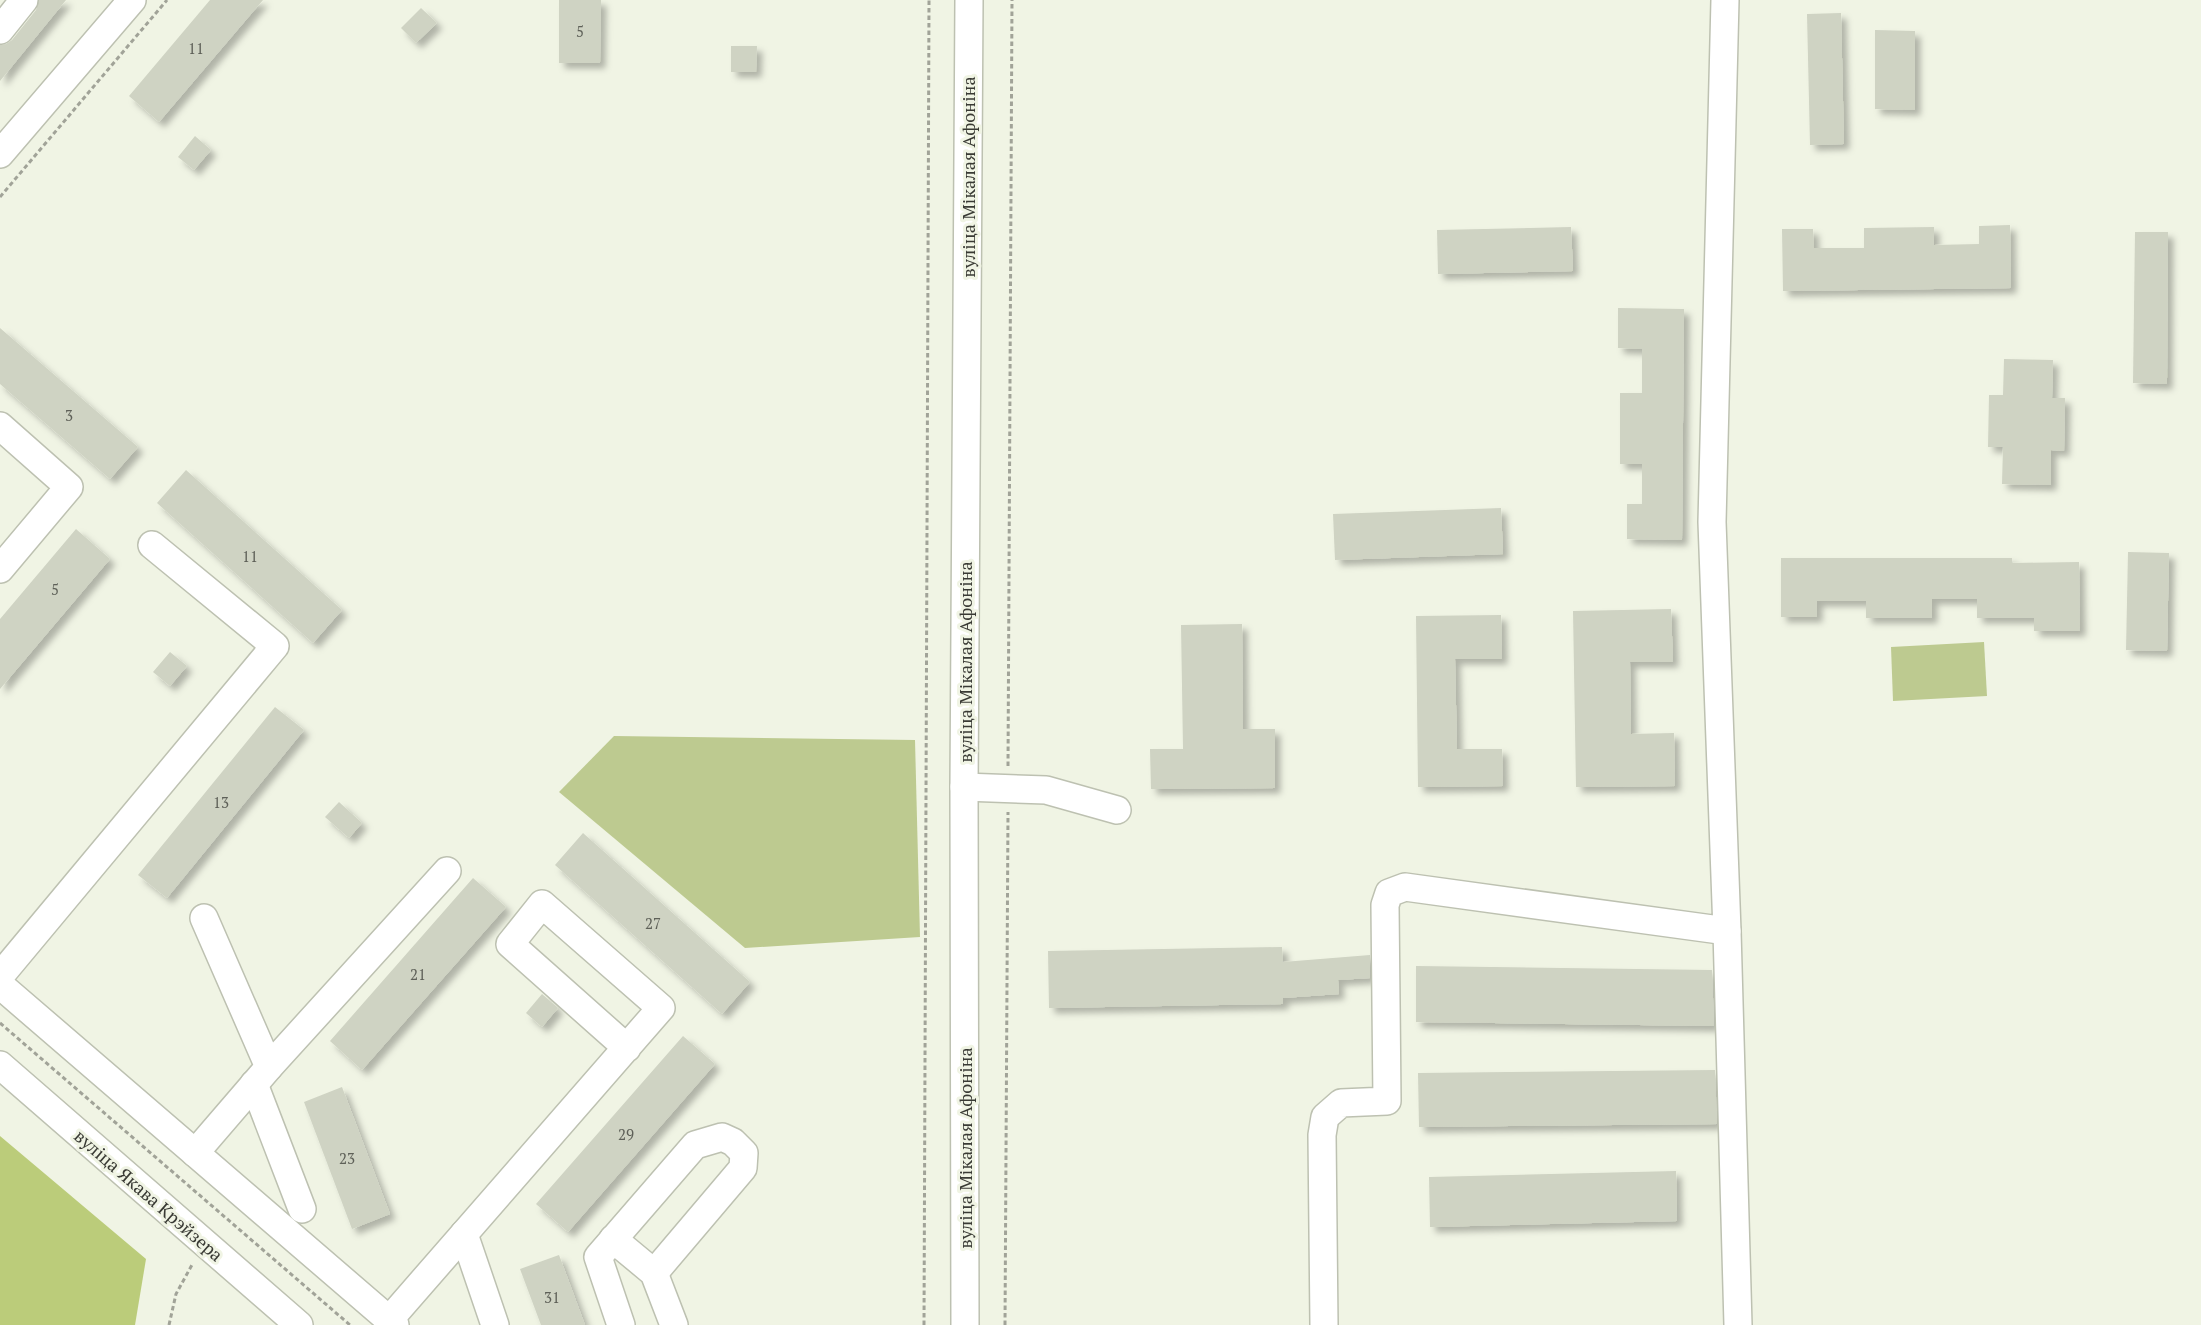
<svg xmlns="http://www.w3.org/2000/svg" width="2201" height="1325" viewBox="0 0 2201 1325" font-family="'PT Serif',serif">
	<style>
		.green { fill: #bdca90 }
		.forest { fill: #bbcc7a }
		.building { fill: #cfd3c3; filter: url(#shadow) }
		.lines { fill: none; stroke-linecap: round; stroke-linejoin: round }
		.minor-casing { stroke: #bdc1b1; stroke-width: 30 }
		.path { stroke: #a1a398; stroke-width: 3; stroke-dasharray: 4.5 3; stroke-linecap: butt }
		.minor { stroke: #fff; stroke-width: 27 }
		.labels { text-anchor: middle; dominant-baseline: central; stroke-width: 6; stroke-linejoin: round; paint-order: stroke }
		.number-label { font-size: 15px; fill: #5e6058 }
		.street-label { font-size: 18px; fill: #393a34; stroke: #f0f4e4 }
	</style>
	<defs>
		<filter id="shadow"><feDropShadow dx="5.5" dy="5.5" stdDeviation="3" flood-color="#0004"/></filter>
	</defs>
	<rect width="100%" height="100%" fill="#f0f4e4"/>
	<g class="green">
		<polygon points="1984,642 1987,696 1893,701 1891,647"/>
		<polygon points="614,736 915,740 920,937 745,948 559,792"/>
	</g>
	<polygon class="forest" points="0,1136 146,1259 135,1325 0,1325"/>
	<g class="building">
		<polygon points="39,0 66,0 0,81 0,45 6,44 12,40 36,10"/>
		<polygon points="210,0 263,0 159,122 129,96"/>
		<polygon points="559,0 601,0 600,63 559,63"/>
		<polygon points="421,8 437,23 416,43 401,28"/>
		<polygon points="1841,13 1844,144 1810,145 1807,14"/>
		<polygon points="1875,30 1915,31 1915,110 1875,109"/>
		<polygon points="731,46 757,46 756,72 731,72"/>
		<polygon points="195,136 211,150 194,170 178,157"/>
		<polygon points="2010,225 2011,288 1783,291 1782,229 1813,229 1814,248 1864,248 1864,228 1934,227 1934,245 1979,244 1979,226"/>
		<polygon points="1571,227 1573,271 1438,274 1437,230"/>
		<polygon points="2135,232 2168,232 2167,384 2133,383"/>
		<polygon points="1618,308 1684,309 1682,540 1627,539 1627,504 1642,504 1642,464 1620,464 1620,393 1642,393 1642,349 1618,348"/>
		<polygon points="0,328 138,447 110,479 0,384"/>
		<polygon points="2004,359 2053,360 2052,398 2065,398 2064,451 2051,450 2051,485 2002,484 2003,447 1988,447 1989,395 2003,395"/>
		<polygon points="186,470 342,610 313,643 157,503"/>
		<polygon points="1501,508 1503,554 1335,560 1333,514"/>
		<polygon points="76,529 110,559 0,689 0,619"/>
		<polygon points="2128,552 2169,553 2167,651 2126,650"/>
		<polygon points="1781,558 2012,558 2012,563 2079,562 2080,631 2034,631 2034,618 1977,618 1977,599 1932,599 1932,618 1866,618 1866,601 1817,601 1817,617 1781,617"/>
		<polygon points="1671,609 1673,662 1630,662 1631,734 1674,733 1675,786 1576,787 1573,611"/>
		<polygon points="1501,615 1502,659 1455,659 1457,749 1502,749 1503,786 1418,787 1416,616"/>
		<polygon points="1242,624 1243,729 1275,729 1275,788 1151,789 1150,749 1183,749 1181,625"/>
		<polygon points="170,652 187,666 170,686 153,672"/>
		<polygon points="275,707 304,730 167,898 138,875"/>
		<polygon points="339,802 362,823 349,838 325,817"/>
		<polygon points="583,833 750,982 722,1014 555,865"/>
		<polygon points="473,878 506,907 362,1070 330,1041"/>
		<polygon points="1282,947 1283,962 1370,955 1370,978 1338,980 1339,994 1283,998 1283,1004 1049,1008 1048,951"/>
		<polygon points="1416,966 1712,970 1714,1026 1416,1022"/>
		<polygon points="542,994 558,1008 542,1027 526,1013"/>
		<polygon points="683,1036 715,1064 568,1232 536,1204"/>
		<polygon points="1715,1070 1717,1124 1419,1127 1418,1073"/>
		<polygon points="342,1087 390,1214 352,1229 304,1102"/>
		<polygon points="1676,1171 1677,1221 1430,1227 1429,1177"/>
		<polygon points="559,1255 585,1325 541,1325 520,1269"/>
	</g>
	<g class="lines">
		<defs>
			<g id="minor">
				<polyline points="0,30 24,0"/>
				<polyline points="0,154 132,0"/>
				<polyline points="0,426 69,487 0,569"/>
				<polyline points="964,787 1046,790 1117,810"/>
				<polyline points="1727,931 1738,1325"/>
				<polyline points="0,976 275,646 152,545"/>
				<polyline points="0,985 395,1325"/>
				<polyline points="0,1065 299,1325"/>
				<polyline points="269,1067 447,871"/>
				<polyline points="254,1084 302,1209"/>
				<polyline points="195,1153 269,1067 204,918"/>
				<polyline points="464,1234 495,1325"/>
				<polyline points="613,1239 654,1273 674,1325"/>
				<polyline points="389,1320 661,1008 542,904 510,944 627,1048"/>
				<polyline points="621,1325 598,1257 695,1145 722,1137 733,1142 744,1153 743,1168 654,1273"/>
				<polyline points="965,1325 964,787 969,0"/>
				<polyline points="1324,1325 1322,1135 1325,1117 1341,1103 1387,1101 1385,905 1389,893 1405,887 1727,931 1712,522 1725,0"/>
			</g>
		</defs>
		<use href="#minor" class="minor-casing"/>
		<g class="path">
			<polyline points="0,197 167,0"/>
			<polyline points="1008,766 1012,0"/>
			<polyline points="0,1023 350,1325"/>
			<polyline points="169,1325 176,1294 193,1263"/>
			<polyline points="924,1325 929,0"/>
			<polyline points="1005,1325 1008,812"/>
		</g>
		<use href="#minor" class="minor"/>
	</g>
	<g class="labels">
		<g class="number-label">
			<text x="580" y="31">5</text>
			<text x="196" y="48">11</text>
			<text x="69" y="415">3</text>
			<text x="250" y="556">11</text>
			<text x="55" y="589">5</text>
			<text x="221" y="802">13</text>
			<text x="653" y="923">27</text>
			<text x="418" y="974">21</text>
			<text x="626" y="1134">29</text>
			<text x="347" y="1158">23</text>
			<text x="552" y="1297">31</text>
		</g>
		<g class="street-label">
			<text transform="translate(968 177) rotate(-90)">вуліца Мікалая Афоніна</text>
			<text transform="translate(965 662) rotate(-90)">вуліца Мікалая Афоніна</text>
			<text transform="translate(965 1148) rotate(-90)">вуліца Мікалая Афоніна</text>
			<text transform="translate(149 1195) rotate(41)">вуліца Якава Крэйзера</text>
		</g>
	</g>
</svg>
